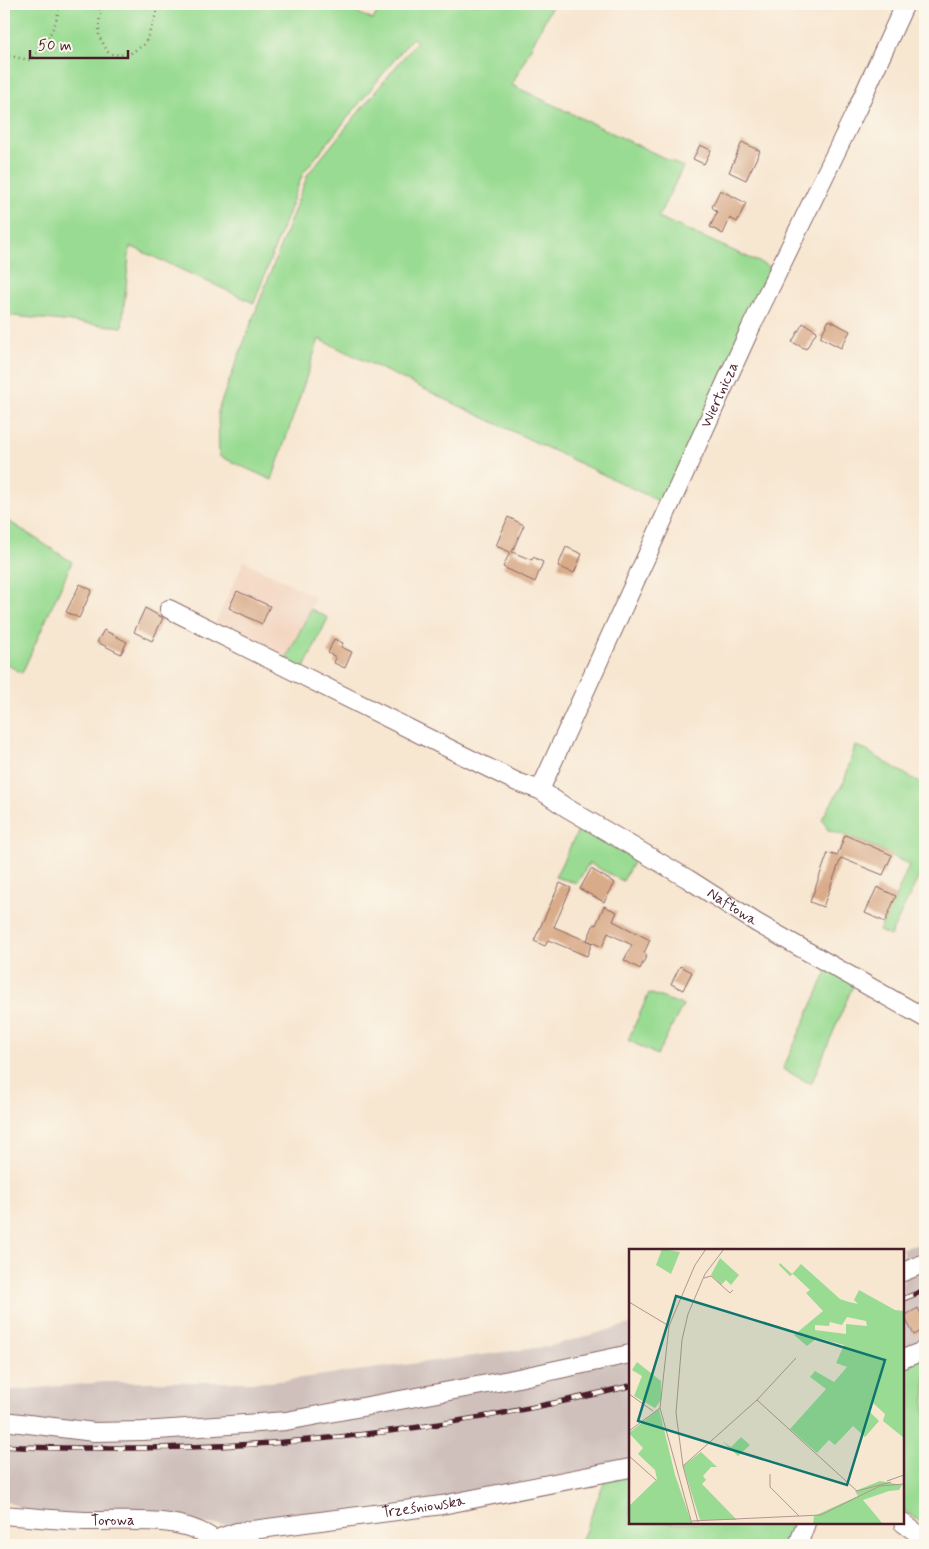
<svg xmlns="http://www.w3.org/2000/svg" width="929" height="1549" viewBox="0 0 929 1549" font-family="Mynerve,sans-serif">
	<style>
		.built { fill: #f3d4bf }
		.industrial { fill: #cfc0bb }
		.green { fill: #99db92; stroke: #727d5e }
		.building { fill: #d9ab89 }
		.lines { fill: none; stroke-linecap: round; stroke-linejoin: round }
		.minor-casing { stroke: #876565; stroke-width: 20 }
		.path { stroke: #876565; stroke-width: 2.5; stroke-dasharray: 1 4; stroke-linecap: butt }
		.minor { stroke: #fff; stroke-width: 18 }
		.rail-casing { stroke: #4a1f2b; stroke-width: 5.5 }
		.rail { stroke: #fbf7ec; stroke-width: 4; stroke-dasharray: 11; stroke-linecap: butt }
		.labels { text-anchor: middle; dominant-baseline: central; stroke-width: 4.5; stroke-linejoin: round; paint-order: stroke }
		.street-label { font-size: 15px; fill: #4a1f2b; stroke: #fbf7ec }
		.inset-road { fill: none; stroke: #b2968e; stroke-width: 1 }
		.view { fill: #0f766e; fill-opacity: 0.15; stroke: #0f766e; stroke-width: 2.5 }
		.inset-edge { fill: none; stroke: #4a1f2b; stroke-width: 2.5 }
	</style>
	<rect width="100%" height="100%" fill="#fbf7ec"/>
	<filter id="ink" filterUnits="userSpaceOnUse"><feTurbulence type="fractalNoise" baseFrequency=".02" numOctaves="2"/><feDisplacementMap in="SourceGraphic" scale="10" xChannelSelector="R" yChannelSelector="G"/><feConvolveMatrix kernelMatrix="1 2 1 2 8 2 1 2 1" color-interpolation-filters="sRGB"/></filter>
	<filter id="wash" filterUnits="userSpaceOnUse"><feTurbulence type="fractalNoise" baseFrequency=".0096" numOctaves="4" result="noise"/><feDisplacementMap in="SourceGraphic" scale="20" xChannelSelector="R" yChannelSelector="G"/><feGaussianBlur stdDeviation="1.12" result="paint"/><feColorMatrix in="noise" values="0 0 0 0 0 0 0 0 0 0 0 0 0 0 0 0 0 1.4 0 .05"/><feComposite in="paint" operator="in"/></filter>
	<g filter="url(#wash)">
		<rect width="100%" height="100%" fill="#f7e6d0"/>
		<polygon class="built" points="244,561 316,597 285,661 214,626"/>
		<g class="industrial">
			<polygon points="925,1243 925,1346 903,1355 903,1250 895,1250"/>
			<polygon points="630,1324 630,1462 465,1496 240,1526 36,1514 4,1501 4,1391 105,1382 270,1382 551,1346"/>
		</g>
		<g class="green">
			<polygon points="4,4 340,4 373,20 381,4 553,4 512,85 683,167 658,217 772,268 665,504 319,339 272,480 219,456 218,410 308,174 417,41 412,38 303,173 254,303 130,246 122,327 4,315"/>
			<polygon points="4,518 72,562 22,673 4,663"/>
			<polygon points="311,609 328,618 303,670 285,661"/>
			<path d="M855 746 862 748 925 786V864L890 936 879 931 896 896 909 865C883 850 856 838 828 830L822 819 844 782Z"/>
			<polygon points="582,823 638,853 623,881 589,863 577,883 555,877"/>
			<polygon points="828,969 855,981 811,1084 783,1069"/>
			<polygon points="649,993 683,1005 657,1055 628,1040"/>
			<polygon points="925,1353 925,1525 903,1510 903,1363"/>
			<polygon points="630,1473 630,1523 797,1523 790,1545 580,1545 606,1477"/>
		</g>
		<g id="blocks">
			<g class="building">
				<polygon points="742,142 760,151 746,180 729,172"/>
				<polygon points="700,145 711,150 704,164 693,159"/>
				<polygon points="720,190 746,203 737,222 730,218 723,234 710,227 717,212 712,207"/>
				<polygon points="829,320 850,331 841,348 820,337"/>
				<polygon points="803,323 817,331 806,349 792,342"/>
				<polygon points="508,517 524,525 512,552 532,560 533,557 543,562 535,582 503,567 510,552 496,546"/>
				<polygon points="566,547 582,554 574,573 558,566"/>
				<polygon points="80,584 92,590 79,618 66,612"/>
				<polygon points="237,591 270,606 262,624 229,608"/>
				<polygon points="145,608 163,618 152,641 134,632"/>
				<polygon points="104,630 127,642 121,654 97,642"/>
				<polygon points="334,639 343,643 341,647 352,652 345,668 334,663 336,657 328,653"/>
				<polygon points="845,835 892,855 883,875 841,858 823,907 810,902 828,853 837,856"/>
				<polygon points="591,869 615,883 604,902 580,889"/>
				<polygon points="560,883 571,888 554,927 592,943 587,956 548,940 545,946 534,941"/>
				<polygon points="877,887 896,896 885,922 865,913"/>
				<polygon points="604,906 617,912 613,921 650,940 644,953 647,955 640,969 624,960 632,945 608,933 602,947 587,940 594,924 596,925"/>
				<polygon points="680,966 692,972 683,990 671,984"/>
				<polygon points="918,1308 925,1322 925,1329 914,1335 904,1316"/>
			</g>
		</g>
	</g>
	<g filter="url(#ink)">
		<use href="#blocks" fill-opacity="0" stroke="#876565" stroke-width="1"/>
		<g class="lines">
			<defs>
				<g id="minor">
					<path id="s1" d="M169 609 452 750 517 782 540 790 567 808 688 879 757 923 925 1018"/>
					<path id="s2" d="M540 790 751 327 857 109 905 4"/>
					<polyline points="903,1272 925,1263"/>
					<polyline points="903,1359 925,1350"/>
					<polyline points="4,1421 94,1432 143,1431 286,1421 509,1380 630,1354"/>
					<path id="s3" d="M4 1515C31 1517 58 1520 85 1521 126 1522 182 1514 216 1541"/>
					<polyline points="903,1523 925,1539"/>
					<path id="s4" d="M213 1545 222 1537 237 1532 442 1505 630 1468"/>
					<polyline points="798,1545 806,1523"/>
				</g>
			</defs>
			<use href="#minor" class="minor-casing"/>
			<g class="path">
				<polyline points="100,4 99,36 109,54 128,55 145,44 160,4"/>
				<path d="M4 55 30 60C45 44 58 27 59 4"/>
			</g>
			<use href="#minor" class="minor"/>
			<defs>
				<g id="rail">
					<polyline points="903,1299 925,1290"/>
					<path d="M4 1446C46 1449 90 1448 132 1448 303 1448 465 1426 630 1386"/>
				</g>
			</defs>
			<use href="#rail" class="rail-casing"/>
			<use href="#rail" class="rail"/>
		</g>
	</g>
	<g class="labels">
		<g class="street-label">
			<text stroke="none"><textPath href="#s2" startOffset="434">Wiertnicza</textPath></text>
			<text stroke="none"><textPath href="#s1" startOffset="638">Naftowa</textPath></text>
			<text stroke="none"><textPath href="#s4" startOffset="216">Trześniowska</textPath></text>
			<text stroke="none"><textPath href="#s3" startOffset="109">Torowa</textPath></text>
		</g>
	</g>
	<g transform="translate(629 1249)">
		<rect width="275" height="275" fill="#f7e6d0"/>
		<path d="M33 0 51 3 42 25 27 16ZM91 9 110 26 102 36 97 31 92 36 82 26ZM151 14 163 25 172 15 211 50 220 53 229 55 225 51 230 41 266 61 275 62V189L254 172 256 165 244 154 239 161 250 172 236 188 224 177 206 196 200 191 188 204 161 180 197 140 181 128 186 122 205 133 218 118 207 114 215 96 188 89 178 97 165 86 194 62 177 44 181 41 164 25 161 27 150 16ZM218 68 237 72 238 77 217 75V85L186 81V76L200 77 201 73 213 76ZM8 113 32 132V151L26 159 5 147 13 127 3 121ZM30 160 46 226 63 275H0V257L28 230 26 221 9 205 14 199 0 184ZM112 188 121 196 109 207 93 192 102 198ZM72 203 88 218H82L74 227 77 231 73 235 108 271H71L54 217ZM251 232 273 236 270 241 260 242 234 251 254 275H184L185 267 229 247 226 242Z" fill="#99db92" fill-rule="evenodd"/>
		<path class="inset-road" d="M75 29 82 27 101 44 104 41M0 53 40 77M40 77 66 16 77 0M0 145 24 162M128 151 228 242 262 233M31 159 63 275M31 159 40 77M0 182 31 159M0 207 27 231M54 217 47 164 53 91 59 65 76 25 95 0M141 225V238L170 267M258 232 275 226M63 272 192 266 251 237 275 235M69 273 54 217 128 151 167 109"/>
		<path class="view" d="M47 47 256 111 218 236 9 172Z"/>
		<rect width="275" height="275" class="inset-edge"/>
	</g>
	<rect width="929" height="1549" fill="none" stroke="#fbf7ec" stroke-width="20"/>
	<path d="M30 50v8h98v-8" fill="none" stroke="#4a1f2b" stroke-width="2.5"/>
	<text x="38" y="50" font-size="15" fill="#4a1f2b" stroke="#fbf7ec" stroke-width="4" paint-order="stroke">50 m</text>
</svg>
